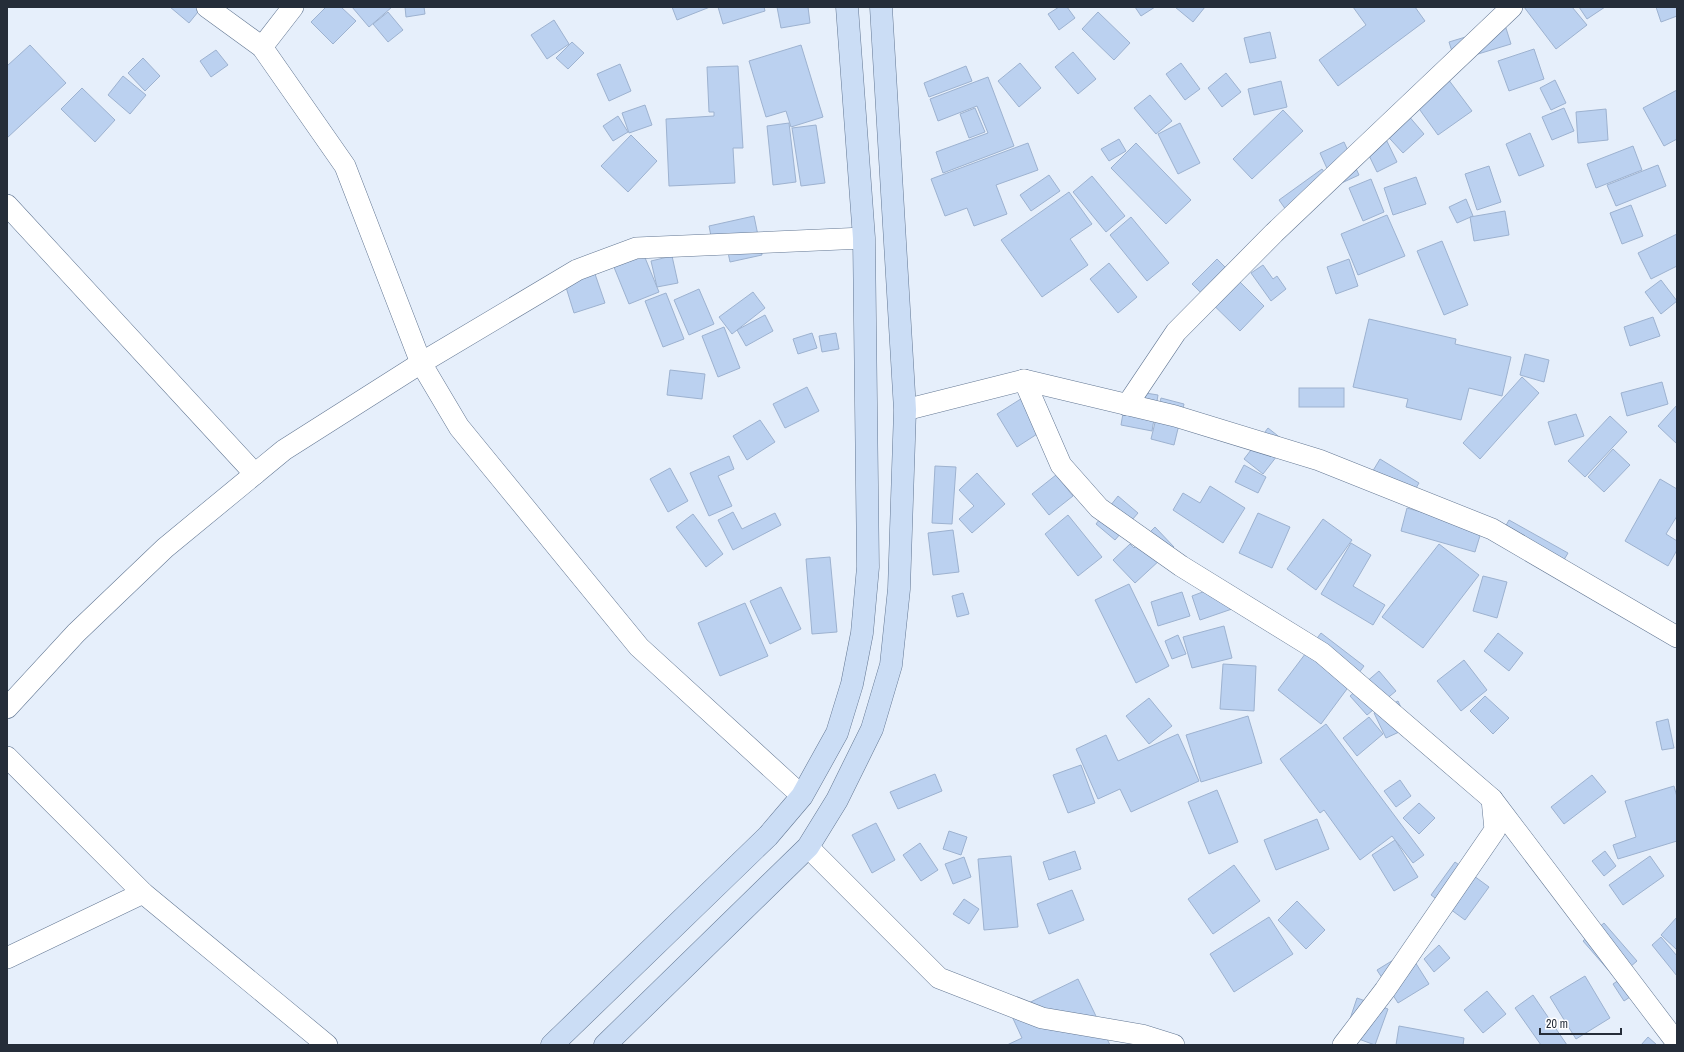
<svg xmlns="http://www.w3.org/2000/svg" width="1684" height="1052" viewBox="0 0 1684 1052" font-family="'Archivo Narrow',sans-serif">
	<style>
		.building { fill: #bbd1f0; stroke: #9db2d0 }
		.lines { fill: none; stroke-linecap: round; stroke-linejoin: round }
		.street-casing { stroke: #637793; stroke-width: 22 }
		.secondary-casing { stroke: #637793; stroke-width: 23 }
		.street { stroke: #fff; stroke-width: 21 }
		.secondary { stroke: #cbddf5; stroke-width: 22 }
	</style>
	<rect width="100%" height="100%" fill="#e6effb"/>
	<g class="building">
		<polygon points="170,7 202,7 189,23"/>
		<polygon points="326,7 341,7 356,21 333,44 311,22"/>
		<polygon points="352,7 392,7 369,27"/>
		<polygon points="405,7 424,7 425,14 406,17"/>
		<polygon points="672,7 710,7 677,20"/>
		<polygon points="718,7 764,7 765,11 723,24"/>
		<polygon points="777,7 808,7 810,23 781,28"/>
		<polygon points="1059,7 1067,7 1075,18 1059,30 1048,14"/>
		<polygon points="1135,7 1155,7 1141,16"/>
		<polygon points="1175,7 1205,7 1193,22"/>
		<polygon points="1353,7 1415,7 1425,21 1338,86 1319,60 1366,25"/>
		<polygon points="1524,7 1572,7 1587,25 1556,49"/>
		<polygon points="1579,7 1605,7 1587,19"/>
		<polygon points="1656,7 1677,7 1677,16 1661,22"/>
		<polygon points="388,12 403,30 388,42 373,24"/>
		<polygon points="1098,12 1130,43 1114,60 1082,29"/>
		<polygon points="554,20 569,44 547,59 531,35"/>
		<polygon points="1505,25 1511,44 1455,61 1449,42"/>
		<polygon points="1270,32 1276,58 1250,63 1244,38"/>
		<polygon points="572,42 584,53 568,69 556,58"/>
		<polygon points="30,45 66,83 7,138 7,66"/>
		<polygon points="801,45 823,117 791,127 786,111 766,117 749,61"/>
		<polygon points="1534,49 1544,79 1509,91 1498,61"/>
		<polygon points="216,50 228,65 211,77 200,61"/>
		<polygon points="1073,52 1096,79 1078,94 1055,67"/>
		<polygon points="143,58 160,76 145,91 128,73"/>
		<polygon points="1020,63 1041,88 1019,107 998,81"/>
		<polygon points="1181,63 1200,89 1185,100 1166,74"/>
		<polygon points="620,64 631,91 609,101 597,74"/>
		<polygon points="738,66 743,148 733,148 735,183 669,186 666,119 714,116 714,112 709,112 707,67"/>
		<polygon points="966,66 972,81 929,97 924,83"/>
		<polygon points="1226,73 1241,92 1222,107 1208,88"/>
		<polygon points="1445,75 1472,111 1438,135 1412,99"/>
		<polygon points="123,76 146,95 130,114 108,95"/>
		<polygon points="988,77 1014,146 943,173 936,152 988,133 977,106 938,121 930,99"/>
		<polygon points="1555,80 1566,103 1551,110 1540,88"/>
		<polygon points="1281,81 1287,107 1254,115 1248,89"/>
		<polygon points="82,88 115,120 95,142 61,109"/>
		<polygon points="1677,90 1677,139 1664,146 1643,108"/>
		<polygon points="1150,95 1172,121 1156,134 1134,108"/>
		<polygon points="645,105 652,125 629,133 622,113"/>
		<polygon points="975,108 985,132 969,138 960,114"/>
		<polygon points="1402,108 1424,134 1403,153 1380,128"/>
		<polygon points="1564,108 1574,131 1552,140 1542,117"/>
		<polygon points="1606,109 1608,140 1578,143 1576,112"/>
		<polygon points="1283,110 1303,131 1252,179 1233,159"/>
		<polygon points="618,116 628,132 613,141 603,126"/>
		<polygon points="789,123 796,182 773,185 767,126"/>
		<polygon points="1180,123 1200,163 1178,174 1158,134"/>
		<polygon points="816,125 825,183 801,186 792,128"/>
		<polygon points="1382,131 1397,162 1377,172 1362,141"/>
		<polygon points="1530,133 1544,166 1519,176 1506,144"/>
		<polygon points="631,135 657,161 628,192 601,166"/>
		<polygon points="1119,139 1126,151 1109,161 1101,149"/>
		<polygon points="1344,142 1359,175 1335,186 1320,153"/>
		<polygon points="1028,143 1038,170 996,185 1007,214 974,226 967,208 945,216 931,179"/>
		<polygon points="1136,143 1191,200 1166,224 1111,168"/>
		<polygon points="1633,146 1642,170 1596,188 1587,164"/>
		<polygon points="1658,165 1666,186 1616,206 1607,185"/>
		<polygon points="1489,166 1501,202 1477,210 1465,174"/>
		<polygon points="1322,169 1334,186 1291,217 1279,200"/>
		<polygon points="1049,175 1060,191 1031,211 1020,195"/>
		<polygon points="1092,176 1125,216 1106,232 1073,192"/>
		<polygon points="1416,177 1426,204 1393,215 1384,188"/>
		<polygon points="1371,179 1384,212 1363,221 1349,188"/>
		<polygon points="1069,192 1092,224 1070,239 1088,265 1042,297 1001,240"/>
		<polygon points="1466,199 1473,216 1457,223 1449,207"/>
		<polygon points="1631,205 1643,236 1622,244 1610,213"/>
		<polygon points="1505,211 1509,235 1474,241 1470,217"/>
		<polygon points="1387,215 1405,256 1358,275 1341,234"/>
		<polygon points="754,216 762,255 730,262 726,243 713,246 709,226"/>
		<polygon points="1131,217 1169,263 1147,281 1110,235"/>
		<polygon points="1677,234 1677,266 1651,279 1638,253"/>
		<polygon points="1442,241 1468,305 1444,315 1417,251"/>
		<polygon points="639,243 659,292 629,304 609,255"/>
		<polygon points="672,256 678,283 657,287 651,261"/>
		<polygon points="1217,259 1264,306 1240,331 1192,284"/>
		<polygon points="1349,259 1358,286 1336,294 1327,267"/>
		<polygon points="1109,263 1137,297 1118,313 1090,279"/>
		<polygon points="1263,265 1273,279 1277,276 1286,289 1271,301 1251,273"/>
		<polygon points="595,274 605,303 574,313 565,284"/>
		<polygon points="1661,280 1677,301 1661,314 1645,292"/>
		<polygon points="699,289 714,324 689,335 674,300"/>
		<polygon points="753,292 765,308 732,334 719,317"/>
		<polygon points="666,293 684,339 663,347 645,301"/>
		<polygon points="765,315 773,331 746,346 737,330"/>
		<polygon points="1653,317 1660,336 1630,346 1624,327"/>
		<polygon points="1369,319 1456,339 1455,344 1511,357 1502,396 1469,388 1461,420 1406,407 1408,399 1353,387"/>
		<polygon points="724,327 740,368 718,377 702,336"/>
		<polygon points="812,333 817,348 798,354 793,339"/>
		<polygon points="836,333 839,349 822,352 819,336"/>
		<polygon points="1525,354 1549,360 1544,382 1520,375"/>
		<polygon points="670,370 705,374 702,399 667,395"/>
		<polygon points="1522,377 1539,393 1480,459 1463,443"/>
		<polygon points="1662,382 1668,404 1627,416 1621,393"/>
		<polygon points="807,387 819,411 785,428 773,404"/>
		<rect x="1299" y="388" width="45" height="19"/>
		<polygon points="1127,390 1158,395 1152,431 1121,425"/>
		<polygon points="1027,395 1048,427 1017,447 997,414"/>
		<polygon points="1161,398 1184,404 1174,445 1151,439"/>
		<polygon points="1677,405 1677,444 1658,426"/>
		<polygon points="1576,414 1584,436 1555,445 1548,422"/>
		<polygon points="1610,416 1627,432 1585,477 1568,461"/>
		<polygon points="760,420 775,442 747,460 733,436"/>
		<polygon points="1268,428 1287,443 1263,474 1244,459"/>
		<polygon points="1613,449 1630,465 1604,492 1588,477"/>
		<polygon points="729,456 734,469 718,476 732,506 709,516 690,473"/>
		<polygon points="1380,459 1419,483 1407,503 1368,479"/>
		<polygon points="1244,465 1266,477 1258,493 1235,482"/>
		<polygon points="935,466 956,467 952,524 932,523"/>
		<polygon points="670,468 688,501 668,512 650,479"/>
		<polygon points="977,473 1005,504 972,533 959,519 974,506 959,490"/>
		<polygon points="1056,475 1073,496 1049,515 1032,494"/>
		<polygon points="1660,479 1677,489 1677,516 1666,534 1677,541 1677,550 1668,566 1625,541"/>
		<polygon points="1210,486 1245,508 1223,543 1173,510 1183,493 1200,503"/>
		<polygon points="1118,496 1138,513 1115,540 1096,524"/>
		<polygon points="1407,508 1482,529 1475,552 1401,531"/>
		<polygon points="733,512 742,529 775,513 781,525 733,550 718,520"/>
		<polygon points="1258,513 1290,527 1272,568 1239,553"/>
		<polygon points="693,514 723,554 706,567 676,527"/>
		<polygon points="1068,515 1102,557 1078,576 1045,534"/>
		<polygon points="1323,519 1352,540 1316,590 1287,569"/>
		<polygon points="1509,520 1568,553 1555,575 1497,542"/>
		<polygon points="1155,527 1174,547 1135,583 1113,560 1130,544 1134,548"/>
		<polygon points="953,530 959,572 933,575 928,533"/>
		<polygon points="1351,543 1371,555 1353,586 1385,605 1373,625 1321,594"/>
		<polygon points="1439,544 1479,575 1423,648 1382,617"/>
		<polygon points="830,557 837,632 812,634 806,559"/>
		<polygon points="1483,576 1507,582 1497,618 1473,611"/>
		<polygon points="1129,584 1169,666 1136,683 1095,600"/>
		<polygon points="1224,584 1232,609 1200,620 1192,596"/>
		<polygon points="781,587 801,629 770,644 750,601"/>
		<polygon points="1182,592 1190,616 1158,626 1151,602"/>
		<polygon points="963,593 969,614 957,617 952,596"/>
		<polygon points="745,603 768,656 720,676 698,623"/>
		<polygon points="1224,626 1232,658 1192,668 1183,637"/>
		<polygon points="1321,633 1364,666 1321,724 1278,690"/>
		<polygon points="1498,633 1523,653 1509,671 1484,651"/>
		<polygon points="1178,635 1186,654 1172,659 1165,641"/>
		<polygon points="1464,660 1487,690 1461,711 1437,681"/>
		<polygon points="1223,664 1256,666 1254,711 1220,709"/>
		<polygon points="1379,671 1396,691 1367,715 1350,696"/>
		<polygon points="1485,696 1509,718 1493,734 1470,711"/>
		<polygon points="1149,698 1172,726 1149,744 1126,716"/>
		<polygon points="1398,701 1410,727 1386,738 1374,713"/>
		<polygon points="1248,716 1262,763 1201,782 1186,735"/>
		<polygon points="1369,717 1383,734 1357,756 1343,738"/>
		<polygon points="1668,719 1674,748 1662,750 1656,722"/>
		<polygon points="1326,724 1424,855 1413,863 1392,836 1360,860 1324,810 1320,813 1280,759"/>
		<polygon points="1178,734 1199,781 1131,812 1120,789 1098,799 1076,749 1106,735 1118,761"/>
		<polygon points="1081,765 1095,803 1068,813 1053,775"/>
		<polygon points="935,774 942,791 898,809 890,792"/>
		<polygon points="1592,775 1606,792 1564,824 1551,807"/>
		<polygon points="1400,780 1411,796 1396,807 1384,791"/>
		<polygon points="1674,786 1677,797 1677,841 1618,859 1613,845 1636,837 1625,801"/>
		<polygon points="1217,790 1238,842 1209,854 1188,802"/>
		<polygon points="1419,803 1435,818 1419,834 1403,818"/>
		<polygon points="1317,819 1329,849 1276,870 1264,840"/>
		<polygon points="876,823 895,860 872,873 852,835"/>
		<polygon points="949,831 967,837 961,855 943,849"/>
		<polygon points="1395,840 1418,877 1394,891 1372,855"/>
		<polygon points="920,843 938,870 921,881 903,855"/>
		<polygon points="1075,851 1081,869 1049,880 1043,862"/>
		<polygon points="1605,851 1616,866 1604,876 1592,861"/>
		<polygon points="1011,856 1018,927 984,930 978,859"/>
		<polygon points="1650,856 1664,876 1623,905 1609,885"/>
		<polygon points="964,857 971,877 953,884 945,864"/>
		<polygon points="1455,862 1489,887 1465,920 1431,895"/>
		<polygon points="1234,865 1260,901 1213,934 1188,899"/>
		<polygon points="1072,890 1084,920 1049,934 1037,904"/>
		<polygon points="964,899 979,909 969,924 953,914"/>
		<polygon points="1297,901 1325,930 1306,949 1278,920"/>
		<polygon points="1269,917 1293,954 1234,992 1210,954"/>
		<polygon points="1677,917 1677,950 1661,935"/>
		<polygon points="1604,923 1637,961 1616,979 1583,941"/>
		<polygon points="1661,937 1677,956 1677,976 1652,945"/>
		<polygon points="1439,945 1450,958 1434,972 1424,959"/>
		<polygon points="1408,951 1429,984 1398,1003 1377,970"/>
		<polygon points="1634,970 1645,987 1624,1001 1613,984"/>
		<polygon points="1585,976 1610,1018 1576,1039 1550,997"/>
		<polygon points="1078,979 1110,1045 1007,1045 1022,1038 1010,1012"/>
		<polygon points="1487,991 1506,1014 1483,1033 1464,1010"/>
		<polygon points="1533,995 1567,1045 1541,1045 1515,1008"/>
		<polygon points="1357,998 1388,1009 1375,1045 1345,1034"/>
		<polygon points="1399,1026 1464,1038 1463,1045 1396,1045"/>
		<polygon points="1648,1037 1657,1045 1641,1045"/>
	</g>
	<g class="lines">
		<defs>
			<g id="street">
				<polyline points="207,7 262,47 345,166 421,363 459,427 639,647 802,796"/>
				<polyline points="262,47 293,7"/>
				<polyline points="7,205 255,474"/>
				<polyline points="1024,380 1061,465 1099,508 1181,566 1322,653 1492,799 1677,1043"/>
				<polyline points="1127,405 1176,332 1274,233 1512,7"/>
				<polyline points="905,410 1024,380 1175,416 1319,460 1492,529 1677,637"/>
				<polyline points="7,708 76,633 165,548 284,450 421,363 577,270 636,248 864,238"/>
				<polyline points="7,757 143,893 327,1045"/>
				<polyline points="808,847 939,978 1042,1018 1142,1035 1174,1045"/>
				<polyline points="7,958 143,893"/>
				<polyline points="1343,1045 1385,990 1495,830 1492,799"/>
			</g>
			<g id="secondary">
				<polyline points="552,1045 768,836 802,796 837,733 852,684 862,633 868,567 864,238 847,7"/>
				<polyline points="605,1045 808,847 837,800 872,729 891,665 899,589 905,410 881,7"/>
			</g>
		</defs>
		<use href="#street" class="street-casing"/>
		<use href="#secondary" class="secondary-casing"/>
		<use href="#street" class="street"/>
		<use href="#secondary" class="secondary"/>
	</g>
	<rect width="1684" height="1052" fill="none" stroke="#252d39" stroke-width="16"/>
	<path d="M1540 1028v6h81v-6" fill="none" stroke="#252d39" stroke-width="2"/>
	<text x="1546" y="1028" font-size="12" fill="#252d39" stroke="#ffffff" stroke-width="3" paint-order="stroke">20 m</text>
</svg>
